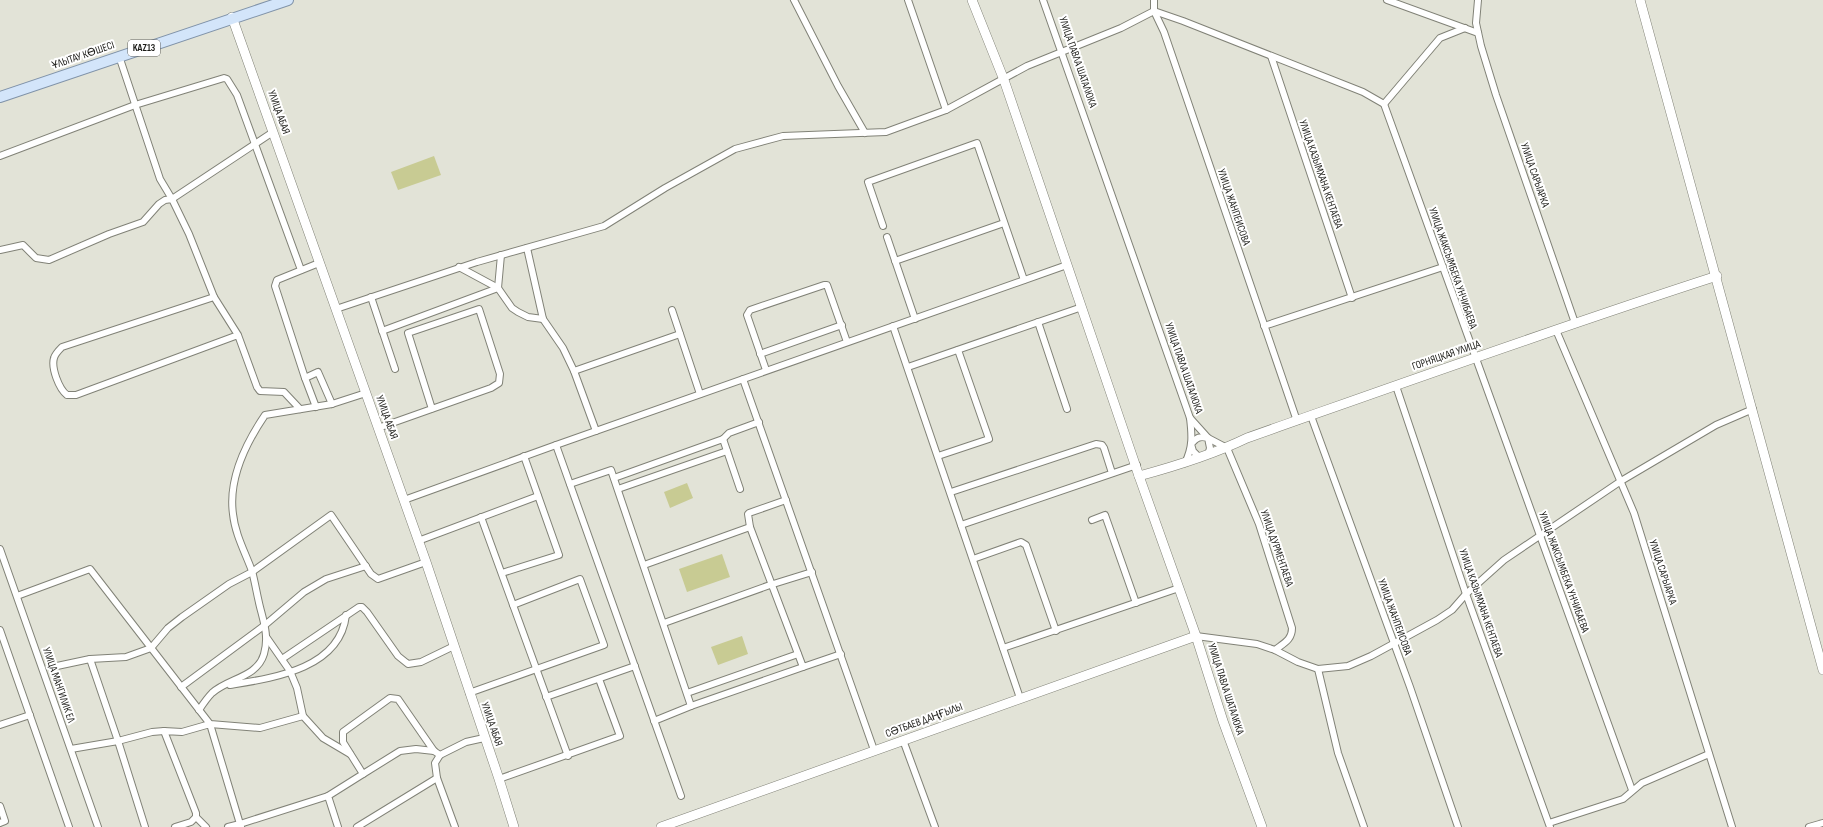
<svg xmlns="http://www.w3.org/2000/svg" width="1823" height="827" viewBox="0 0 1823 827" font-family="'Sofia Sans Condensed',sans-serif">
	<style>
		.green { fill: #c8cb93 }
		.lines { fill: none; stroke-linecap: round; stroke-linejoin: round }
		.street-casing { stroke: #818277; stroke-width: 8 }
		.secondary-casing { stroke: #818277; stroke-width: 10 }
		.primary-casing { stroke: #8093a9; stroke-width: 12 }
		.street { stroke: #fff; stroke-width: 6 }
		.secondary { stroke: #fff; stroke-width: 9 }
		.primary { stroke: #d3e5fa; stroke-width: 10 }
		.labels { text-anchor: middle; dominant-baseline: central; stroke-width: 4; stroke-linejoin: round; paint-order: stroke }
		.shield { fill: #fff; stroke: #60605d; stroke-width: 1 }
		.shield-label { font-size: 10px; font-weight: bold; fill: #1c1c18 }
		.street-label { font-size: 11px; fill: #1c1c18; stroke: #fff }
	</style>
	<rect width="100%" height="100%" fill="#e2e3d7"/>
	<g class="green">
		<polygon points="434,156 441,175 398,190 391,172"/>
		<polygon points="687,483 693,498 670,508 664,492"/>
		<polygon points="722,554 730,577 687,592 679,569"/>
		<polygon points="742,636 748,654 718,665 711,647"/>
	</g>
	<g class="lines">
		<defs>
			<g id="street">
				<polyline points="794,0 838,86 865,133"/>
				<polyline points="908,0 946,110"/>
				<path d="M1043 0 1190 418C1192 435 1193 447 1185 463"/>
				<polyline points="1154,0 1154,11 1164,32 1297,421"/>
				<polyline points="1387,0 1478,33"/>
				<polyline points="1478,0 1476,23 1481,46 1496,95 1575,323"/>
				<polyline points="119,56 160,179 172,199 273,132"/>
				<polyline points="1271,56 1352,298"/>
				<polyline points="1384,104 1440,38 1465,28"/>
				<polyline points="0,156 135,105 224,78 227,79 237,95 301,270"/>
				<polyline points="883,226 868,182 977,143 1024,280"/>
				<polyline points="887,237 915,319"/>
				<polyline points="527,248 543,319 563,348 574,371 596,431"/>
				<polyline points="0,250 23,245 36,258 49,260 109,234 143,222 159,204 165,200 172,199 189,234 214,297"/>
				<polyline points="895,261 1004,223"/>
				<polyline points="319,263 277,280 275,286 305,378 318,372 332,404"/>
				<polyline points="459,267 498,288 512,308 518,312 528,317 543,319"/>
				<polyline points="498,288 501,255"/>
				<polyline points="371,297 395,369"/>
				<polyline points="336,309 477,262 604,226 665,188 735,149 783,136 886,132 946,110 1027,66 1121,28 1154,11 1183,21 1363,92 1384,104 1632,790"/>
				<polyline points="672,310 700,394"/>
				<polyline points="1038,322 1067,409"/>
				<polyline points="893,326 1020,698"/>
				<polyline points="1264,326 1443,267"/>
				<polyline points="1556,330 1634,513 1732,827"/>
				<polyline points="382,331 498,288"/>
				<path d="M238 335 76 395H67C59 389 51 368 54 358 55 354 59 350 62 347L214 297 238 335 257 387 260 391 284 392 300 409"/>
				<polyline points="760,354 842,325"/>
				<polyline points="908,367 1082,307"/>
				<polyline points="766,370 747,315 750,310 824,285 827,285 847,342"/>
				<polyline points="574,371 680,334"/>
				<polyline points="305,378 316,407"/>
				<polyline points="743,379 874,750"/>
				<polyline points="1396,386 1466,594 1550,827"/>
				<polyline points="1311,416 1410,687 1458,827"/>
				<path d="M1190 418 1208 438 1227 448 1259 524 1292 628C1292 640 1284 643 1275 650"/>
				<polyline points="378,428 491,388 499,383 500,374 479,309 408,333 432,409"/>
				<polyline points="723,439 729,433 759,422"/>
				<polyline points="556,445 681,796"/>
				<polyline points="938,456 989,439 958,350"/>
				<path d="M1200 458 1193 451 1191 444C1197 437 1200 436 1208 438L1210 448 1208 455"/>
				<polyline points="614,478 723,439 740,489"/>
				<polyline points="570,484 611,470 691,706 803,667"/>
				<polyline points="618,489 727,451"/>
				<polyline points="951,492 1096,444 1102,445 1104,448 1112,473"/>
				<polyline points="404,500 556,445 1067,265"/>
				<polyline points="786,500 749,513 748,514 750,527 803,667 841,654"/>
				<polyline points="481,517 568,756"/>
				<polyline points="1092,520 1105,515 1136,603"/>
				<polyline points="961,525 1137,465"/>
				<polyline points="418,541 538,496"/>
				<polyline points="0,549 98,827"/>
				<polyline points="973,559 1021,542 1026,545 1056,631"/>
				<polyline points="644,565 750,527"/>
				<polyline points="502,573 559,555 524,456"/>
				<polyline points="17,596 90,569 210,724 260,728 303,716"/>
				<polyline points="664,623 770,585 812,572"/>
				<polyline points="0,630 69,827"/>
				<polyline points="1196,636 1257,644 1275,650 1298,662 1318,669 1348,666 1371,656 1437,620 1452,610 1466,594 1504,560 1621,481 1716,425 1753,409"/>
				<polyline points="267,638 290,671 297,688 303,716 323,738 350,754"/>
				<polyline points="1003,648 1179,588"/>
				<polyline points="90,659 118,741 152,732 164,731"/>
				<polyline points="282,659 359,607 362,607 367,612 398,656 408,664 421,662 454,646"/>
				<polyline points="57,666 90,659 126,657 151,648 168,628 182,617 229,584 252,572 331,515 371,574 378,579 426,562"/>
				<polyline points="1318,669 1338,753 1364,827"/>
				<path d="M230 685C273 678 340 669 346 615"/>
				<polyline points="181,687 265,625 304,592 326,579 366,566"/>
				<polyline points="469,693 604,645 580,579 513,605"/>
				<polyline points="687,693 798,654"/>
				<polyline points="546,697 635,666"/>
				<path d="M199 710C203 704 207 698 212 693 228 678 257 678 264 654 269 637 264 623 260 607 257 595 255 582 252 571 245 552 235 534 233 514 228 478 246 443 265 415L332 404 366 393"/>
				<polyline points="654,721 691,706"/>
				<polyline points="0,725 30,715"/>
				<polyline points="903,740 935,827"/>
				<polyline points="71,749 118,741 145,827"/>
				<polyline points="440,755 435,763 437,778 455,827"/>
				<polyline points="363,774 400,751 416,749 434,751"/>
				<polyline points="499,779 620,736 599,679"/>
				<polyline points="0,806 5,821 0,823"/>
				<polyline points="196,817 206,827"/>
				<polyline points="1549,823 1623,799 1642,783 1709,754"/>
				<polyline points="175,827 191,822 196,817 196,813 164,731 182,732 210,724 240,824 328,796"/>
				<polyline points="228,827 240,824 241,827"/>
				<polyline points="338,827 328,796 363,774 343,742 343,732 390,698 398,699 434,751 440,755 466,742 484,738"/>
				<polyline points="357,827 437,778"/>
				<polyline points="1809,827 1823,823"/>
			</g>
			<g id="secondary">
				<polyline points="972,0 1004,80 1139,476 1196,636 1223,721 1262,827"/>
				<polyline points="1640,0 1823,670"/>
				<polyline points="232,17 426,562 499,779 514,827"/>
				<path d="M1139 476C1176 466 1212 455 1247 438 1403 383 1559 327 1717 276"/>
				<polyline points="661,827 1196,636"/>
			</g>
			<polyline id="primary" points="0,97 288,0"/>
		</defs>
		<use href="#street" class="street-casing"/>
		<use href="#secondary" class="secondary-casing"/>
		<use href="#primary" class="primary-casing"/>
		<use href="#street" class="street"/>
		<use href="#secondary" class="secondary"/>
		<use href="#primary" class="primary"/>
	</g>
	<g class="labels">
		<rect class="shield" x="128" y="40" width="32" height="16" rx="3"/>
		<g class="shield-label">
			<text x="144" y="48">KAZ13</text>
		</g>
		<g class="street-label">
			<text transform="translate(83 55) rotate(-19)">ҰЛЫТАУ КӨШЕСІ</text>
			<text transform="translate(1078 62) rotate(71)">УЛИЦА ПАВЛА ШАТАЛЮКА</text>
			<text transform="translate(279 112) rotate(70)">УЛИЦА АБАЯ</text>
			<text transform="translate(1321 174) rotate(71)">УЛИЦА КАЗЫМХАНА КЕНТАЕВА</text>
			<text transform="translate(1535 175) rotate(71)">УЛИЦА САРЫАРКА</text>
			<text transform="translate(1234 207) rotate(71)">УЛИЦА ЖАНПЕИСОВА</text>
			<text transform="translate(1453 268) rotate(71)">УЛИЦА ЖАКСЫМБЕКА УНЧИБАЕВА</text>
			<text transform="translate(1446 355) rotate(-19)">ГОРНЯЦКАЯ УЛИЦА</text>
			<text transform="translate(1184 368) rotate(71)">УЛИЦА ПАВЛА ШАТАЛЮКА</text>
			<text transform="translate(387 417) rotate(70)">УЛИЦА АБАЯ</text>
			<text transform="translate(1277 548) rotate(71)">УЛИЦА ДУРМЕНТАЕВА</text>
			<text transform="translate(1564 572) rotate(70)">УЛИЦА ЖАКСЫМБЕКА УНЧИБАЕВА</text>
			<text transform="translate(1663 572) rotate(72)">УЛИЦА САРЫАРКА</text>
			<text transform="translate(1481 603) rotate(71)">УЛИЦА КАЗЫМХАНА КЕНТАЕВА</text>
			<text transform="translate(1395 617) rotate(70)">УЛИЦА ЖАНПЕИСОВА</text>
			<text transform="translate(59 685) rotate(71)">УЛИЦА МАНГИЛИК ЕЛ</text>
			<text transform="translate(1226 689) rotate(72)">УЛИЦА ПАВЛА ШАТАЛЮКА</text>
			<text transform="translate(924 720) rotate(-20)">СӘТБАЕВ ДАҢҒЫЛЫ</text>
			<text transform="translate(492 724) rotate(71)">УЛИЦА АБАЯ</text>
		</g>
	</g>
</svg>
